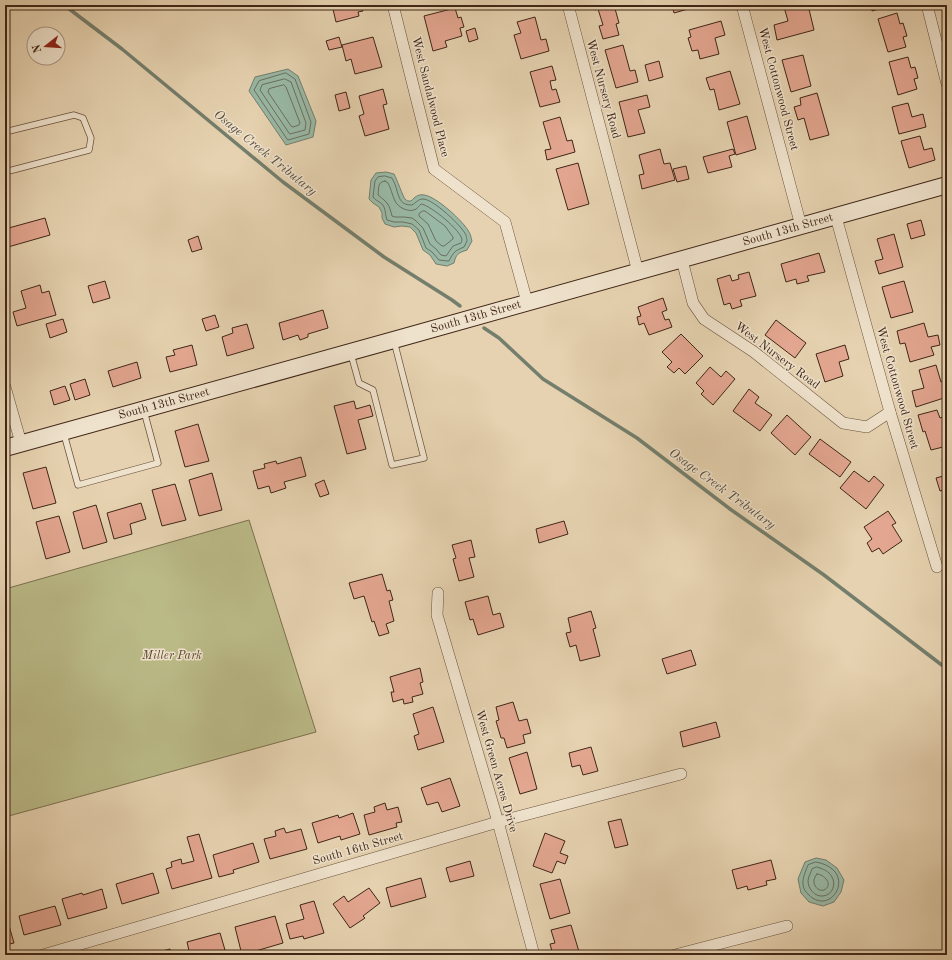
<svg xmlns="http://www.w3.org/2000/svg" width="952" height="960" viewBox="0 0 952 960" font-family="'Old Standard TT',serif">
	<style>
		.green { fill: #baba87; stroke: #7c704f }
		.water { fill: #98b8a5; stroke: #747e6c }
		.lines { fill: none; stroke-linecap: round; stroke-linejoin: round }
		.shore { stroke: #6c6f5e; stroke-width: 1 }
		.stream { stroke: #747e6c; stroke-width: 3.5 }
		.building { fill: #e3a690; stroke: #3f2617 }
		.lane-casing { stroke: #69513d; stroke-width: 7 }
		.street-casing { stroke: #69513d; stroke-width: 12 }
		.secondary-casing { stroke: #3f2617; stroke-width: 18 }
		.lane { stroke: #efe2cc; stroke-width: 5.5 }
		.street { stroke: #efe2cc; stroke-width: 11 }
		.secondary { stroke: #efe2cc; stroke-width: 16 }
		.labels { text-anchor: middle; dominant-baseline: central; stroke-width: 3; stroke-linejoin: round; paint-order: stroke }
		.street-label { font-size: 12px; fill: #3f2617; stroke: #efe2cc }
		.park-label { font-size: 12px; font-style: italic; fill: #58442d; stroke: #efe2cc }
		.water-label { font-size: 13px; font-style: italic; fill: #554a3a; stroke: #efe2cc }
	</style>
	<rect width="100%" height="100%" fill="#e6d2b0"/>
	<filter id="stains"><feTurbulence type="fractalNoise" baseFrequency=".005" numOctaves="4"/><feColorMatrix values="0 0 0 0 .2 0 0 0 0 .09 0 0 0 0 .02 0 0 0 .5 -.17"/></filter>
	<radialGradient id="worn" r=".72"><stop offset=".6" stop-color="#630" stop-opacity="0"/><stop offset="1" stop-color="#630" stop-opacity=".3"/></radialGradient>
	<polygon class="green" points="249,520 316,732 5,817 5,589"/>
	<g class="water">
		<polygon points="288,69 298,76 316,121 313,137 286,145 249,91 255,77"/>
		<path d="M386 172 394 174C397 179 403 197 405 199 407 201 408 201 411 201 415 197 418 194 424 195 436 196 464 222 469 232 471 235 471 238 472 241L467 250C458 253 456 254 454 263L447 266 436 264 430 255 423 250 416 233 410 227 402 226 394 227 385 224 382 218V213L379 207 373 203 369 199 371 180 376 173Z"/>
		<polygon points="816,858 826,860 837,868 844,880 841,892 834,902 823,906 809,902 801,893 798,879 805,862"/>
	</g>
	<g class="lines">
		<g class="shore">
			<polygon points="286,73 295,79 311,122 309,134 288,140 287,139 254,90 259,81"/>
			<polygon points="285,79 291,82 306,123 305,130 290,134 289,133 260,90 262,85"/>
			<polygon points="284,85 286,87 300,123 299,125 293,127 291,126 268,92 269,89"/>
			<path d="M385 176 392 178C394 182 396 186 397 191 400 200 401 205 412 205 416 203 418 199 423 199 433 199 461 225 466 235 466 235 467 240 467 241L464 247C455 251 454 251 449 261H447L439 260 432 252 426 248 419 230 412 224 403 222H394L387 220C385 215 386 208 382 204 379 201 376 201 373 197L375 181 378 177Z"/>
			<path d="M385 181 388 183C391 188 392 195 395 201 398 207 407 212 414 210 417 209 419 206 421 204 430 205 462 231 462 240 462 241 461 242 461 243L453 246 446 256 441 255 436 249 430 244 423 228 415 220 412 218 404 217H395L392 216C389 204 388 203 378 195 379 188 377 182 385 181Z"/>
			<polygon points="423,211 425,211 445,226 453,237 453,239 444,246 442,246 436,241 428,224 419,216 419,214"/>
			<path d="M816 862C860 870 831 919 808 894 799 886 804 875 808 865Z"/>
			<path d="M817 867C823 869 829 871 832 877 836 884 833 895 823 896 815 897 808 889 808 881 808 877 811 873 812 869Z"/>
			<path d="M817 874C824 874 834 885 824 890 818 892 813 885 814 880 814 879 816 875 817 874Z"/>
		</g>
		<g class="stream">
			<polyline points="64,5 122,49 283,182 384,257 452,300 460,306"/>
			<polyline points="484,328 499,338 543,379 637,438 730,509 824,575 947,669"/>
		</g>
	</g>
	<g class="building">
		<polygon points="332,5 361,5 363,11 358,12 359,16 336,22"/>
		<polygon points="593,5 614,5 619,23 616,24 619,35 603,39 599,26 603,25 598,9 595,10"/>
		<polygon points="672,5 702,5 674,13"/>
		<polygon points="792,5 808,5 814,30 777,40 774,25 788,21 784,7"/>
		<polygon points="871,5 892,5 872,11"/>
		<polygon points="455,8 458,18 461,17 464,27 460,28 462,36 445,41 447,47 433,51 424,16"/>
		<polygon points="897,13 900,24 903,23 907,36 903,37 906,47 888,52 878,19"/>
		<polygon points="535,17 541,40 546,39 549,51 521,59 514,35 521,33 517,22"/>
		<polygon points="721,21 725,35 715,38 719,54 700,59 698,50 692,51 688,38 691,37 689,30"/>
		<polygon points="475,28 478,39 469,42 466,31"/>
		<polygon points="339,37 342,47 329,50 326,41"/>
		<polygon points="373,37 382,67 355,74 351,59 346,61 342,45"/>
		<polygon points="623,45 630,71 635,70 638,82 616,88 605,50"/>
		<polygon points="803,55 811,86 791,92 782,60"/>
		<polygon points="908,57 911,68 915,67 918,78 914,79 917,89 898,95 889,62"/>
		<polygon points="659,61 663,77 649,81 645,65"/>
		<polygon points="552,66 556,80 550,81 552,90 556,89 560,102 540,107 530,72"/>
		<polygon points="730,71 740,104 719,110 714,89 710,90 706,78"/>
		<polygon points="383,89 387,104 383,105 389,129 365,136 359,116 364,114 359,96"/>
		<polygon points="346,92 350,108 339,111 335,95"/>
		<polygon points="817,93 829,135 810,140 804,118 798,120 794,107 801,105 800,98"/>
		<polygon points="647,95 650,107 638,110 645,133 628,137 619,102"/>
		<polygon points="908,103 912,117 923,114 926,127 899,134 892,107"/>
		<polygon points="747,116 756,149 736,155 727,122"/>
		<polygon points="560,117 567,141 572,140 575,152 547,160 545,150 551,149 543,122"/>
		<polygon points="920,136 924,150 932,148 935,160 909,168 901,141"/>
		<polygon points="660,149 664,164 670,163 675,180 642,189 639,175 644,174 639,155"/>
		<polygon points="733,149 735,154 729,156 732,167 708,173 703,157"/>
		<polygon points="578,163 589,204 568,210 556,169"/>
		<polygon points="686,166 689,179 677,182 673,169"/>
		<polygon points="45,218 50,235 8,247 5,238 5,229"/>
		<polygon points="921,220 925,235 911,239 907,224"/>
		<polygon points="894,234 903,267 879,274 875,261 883,259 877,239"/>
		<polygon points="198,236 202,249 192,252 188,240"/>
		<polygon points="819,253 825,272 807,276 809,281 797,284 796,279 786,282 781,264"/>
		<polygon points="749,272 756,296 740,300 742,306 732,309 730,303 724,305 717,279 730,275 732,281 739,279 738,275"/>
		<polygon points="105,281 110,298 93,303 88,286"/>
		<polygon points="904,281 913,312 891,318 882,287"/>
		<polygon points="40,285 42,293 49,291 56,315 17,326 13,312 26,308 21,291"/>
		<polygon points="663,298 667,310 662,312 665,320 669,319 672,327 649,335 644,323 639,325 637,317 641,316 638,307"/>
		<polygon points="323,310 328,328 308,334 308,337 300,340 298,335 283,340 279,323"/>
		<polygon points="215,315 219,327 206,331 202,319"/>
		<polygon points="63,319 67,332 50,338 46,324"/>
		<polygon points="776,320 806,343 795,358 765,335"/>
		<polygon points="924,323 928,337 938,335 940,345 931,347 934,355 910,362 905,343 900,344 897,331"/>
		<polygon points="247,324 254,348 227,356 222,337 233,333 232,328"/>
		<polygon points="681,334 703,356 685,374 679,368 674,373 667,367 672,362 662,352"/>
		<polygon points="192,345 197,365 170,372 166,357 175,355 173,350"/>
		<polygon points="845,345 849,359 839,362 843,376 825,382 816,354"/>
		<polygon points="137,362 141,378 113,387 108,371"/>
		<polygon points="936,365 941,382 945,380 947,387 947,397 916,407 912,391 924,388 919,370"/>
		<polygon points="710,367 721,377 726,371 735,379 713,405 701,394 704,391 696,383"/>
		<polygon points="85,379 90,395 75,400 70,384"/>
		<polygon points="65,386 70,400 54,405 50,391"/>
		<polygon points="749,389 759,397 755,403 772,415 760,431 733,411"/>
		<polygon points="354,401 356,409 370,405 373,416 358,420 366,449 347,454 334,406"/>
		<polygon points="937,410 940,418 945,416 947,424 947,427 943,428 947,446 931,450 925,431 923,432 918,415"/>
		<polygon points="787,415 811,437 795,455 771,433"/>
		<polygon points="198,424 209,461 185,467 175,431"/>
		<polygon points="820,439 851,462 840,477 809,454"/>
		<polygon points="301,457 306,476 284,482 286,488 271,493 269,486 258,489 253,471 265,468 264,464 276,461 277,464"/>
		<polygon points="947,459 947,489 940,491 936,478 947,475 942,460"/>
		<polygon points="46,467 56,503 33,509 23,473"/>
		<polygon points="854,471 869,482 874,476 884,485 866,509 840,488"/>
		<polygon points="212,473 222,510 199,516 189,480"/>
		<polygon points="324,480 329,494 320,497 315,484"/>
		<polygon points="175,484 186,520 162,526 152,490"/>
		<polygon points="141,503 146,519 130,524 132,534 114,539 107,513"/>
		<polygon points="96,505 107,542 83,549 73,512"/>
		<polygon points="888,511 896,523 892,525 902,541 883,554 879,548 872,552 867,543 872,539 864,527"/>
		<polygon points="59,516 70,552 46,559 36,522"/>
		<polygon points="564,521 568,534 539,543 536,529"/>
		<polygon points="471,540 475,557 469,558 474,577 459,581 453,559 456,558 452,545"/>
		<polygon points="382,574 387,591 390,590 393,600 389,601 394,621 386,624 389,633 379,636 374,621 372,622 364,596 354,599 349,583"/>
		<polygon points="488,596 493,615 500,613 504,627 478,635 473,619 470,620 465,602"/>
		<polygon points="591,611 596,628 593,629 600,656 580,661 576,645 570,647 566,633 571,632 568,618"/>
		<polygon points="691,650 696,665 667,674 662,659"/>
		<polygon points="420,668 423,682 420,683 423,694 412,697 413,702 404,704 403,699 393,702 391,692 394,692 390,677"/>
		<polygon points="513,702 519,721 527,719 531,733 523,735 525,743 507,748 504,738 501,738 496,721 499,720 496,707"/>
		<polygon points="433,707 444,742 418,750 414,736 419,734 413,714"/>
		<polygon points="716,722 720,737 683,747 680,732"/>
		<polygon points="591,747 598,771 583,775 580,765 572,767 569,753"/>
		<polygon points="527,752 537,789 520,794 509,758"/>
		<polygon points="450,778 460,806 442,812 438,802 427,805 421,788"/>
		<polygon points="385,803 387,810 398,807 402,822 396,823 397,827 369,835 364,815 375,812 374,807"/>
		<polygon points="353,813 360,834 341,840 340,836 318,843 312,823 338,815 339,818"/>
		<polygon points="621,819 628,845 615,848 608,822"/>
		<polygon points="284,828 286,833 301,829 307,849 270,859 264,839 276,836 275,831"/>
		<polygon points="545,833 565,841 560,853 568,856 565,864 557,861 552,873 533,866"/>
		<polygon points="199,834 212,878 172,889 166,869 172,867 171,862 181,859 182,864 194,861 187,837"/>
		<polygon points="253,843 259,862 233,870 234,873 219,877 213,855"/>
		<polygon points="771,860 776,879 766,881 767,885 748,890 747,886 737,889 732,870"/>
		<polygon points="470,861 474,876 450,882 446,868"/>
		<polygon points="153,873 159,893 122,904 116,884"/>
		<polygon points="421,878 426,897 391,907 386,888"/>
		<polygon points="560,879 570,913 550,919 540,884"/>
		<polygon points="369,888 380,903 363,916 365,918 350,928 333,904 344,896 348,902"/>
		<polygon points="102,889 107,908 68,919 62,899 82,893 83,895"/>
		<polygon points="314,901 324,933 304,939 303,936 290,939 286,924 304,919 300,905"/>
		<polygon points="55,906 61,925 24,935 19,916"/>
		<polygon points="275,916 283,943 242,955 235,927"/>
		<polygon points="8,922 14,943 5,945 5,923"/>
		<polygon points="571,925 580,955 558,955 558,954 553,955 550,944 555,943 551,930"/>
		<polygon points="220,933 225,950 208,955 190,955 187,942"/>
		<polygon points="170,949 172,955 147,955"/>
	</g>
	<g class="lines">
		<defs>
			<g id="lane">
				<polyline points="5,132 74,115 83,118 91,138 89,150 5,172"/>
				<polyline points="351,354 359,383 373,390 392,465 424,458 394,341"/>
				<polyline points="64,434 78,485 158,463 144,411"/>
			</g>
			<g id="street">
				<polyline points="393,5 434,169 505,222 527,302"/>
				<polyline points="568,5 638,272"/>
				<polyline points="742,5 801,226"/>
				<polyline points="927,5 947,84"/>
				<polyline points="836,217 890,412 937,567"/>
				<polyline points="682,260 693,303 704,319 754,352 843,423 867,427 890,412"/>
				<polyline points="5,387 21,443"/>
				<polyline points="438,593 437,615 498,822 534,955"/>
				<polyline points="43,955 498,822 681,774"/>
				<polyline points="675,955 787,926"/>
			</g>
			<polyline id="secondary" points="5,448 408,336 947,185"/>
		</defs>
		<use href="#lane" class="lane-casing"/>
		<use href="#street" class="street-casing"/>
		<use href="#secondary" class="secondary-casing"/>
		<use href="#lane" class="lane"/>
		<use href="#street" class="street"/>
		<use href="#secondary" class="secondary"/>
	</g>
	<g class="labels">
		<g class="street-label">
			<text transform="translate(603 89) rotate(75)">West Nursery Road</text>
			<text transform="translate(778 89) rotate(75)">West Cottonwood Street</text>
			<text transform="translate(430 97) rotate(76)">West Sandalwood Place</text>
			<text transform="translate(788 230) rotate(-16)">South 13th Street</text>
			<text transform="translate(476 317) rotate(-16)">South 13th Street</text>
			<text transform="translate(777 356) rotate(37)">West Nursery Road</text>
			<text transform="translate(897 388) rotate(74)">West Cottonwood Street</text>
			<text transform="translate(164 404) rotate(-15)">South 13th Street</text>
			<text transform="translate(496 771) rotate(74)">West Green Acres Drive</text>
			<text transform="translate(358 849) rotate(-16)">South 16th Street</text>
		</g>
		<g class="park-label">
			<text x="172" y="656">Miller Park</text>
		</g>
		<g class="water-label">
			<text transform="translate(265 153) rotate(39)">Osage Creek Tributary</text>
			<text transform="translate(722 489) rotate(36)">Osage Creek Tributary</text>
		</g>
	</g>
	<rect width="952" height="960" fill="none" stroke="#e6d2b0" stroke-width="20"/>
	<rect x="6" y="6" width="940" height="948" fill="none" stroke="#3f2617" stroke-width="2"/>
	<rect x="10" y="10" width="932" height="940" fill="none" stroke="#3f2617"/>
	<g transform="translate(46 46) rotate(253)"><circle r="19" fill="#efe2cc" stroke="#a99784"/>
	<path d="M0-3L7 15L0 10L-7 15Z" fill="#8f2418"/>
	<text y="-6" font-size="11" font-weight="bold" text-anchor="middle" fill="#3f2617">N</text>
	</g>
	<rect width="100%" height="100%" filter="url(#stains)"/>
	<rect width="100%" height="100%" fill="url(#worn)"/>
</svg>
